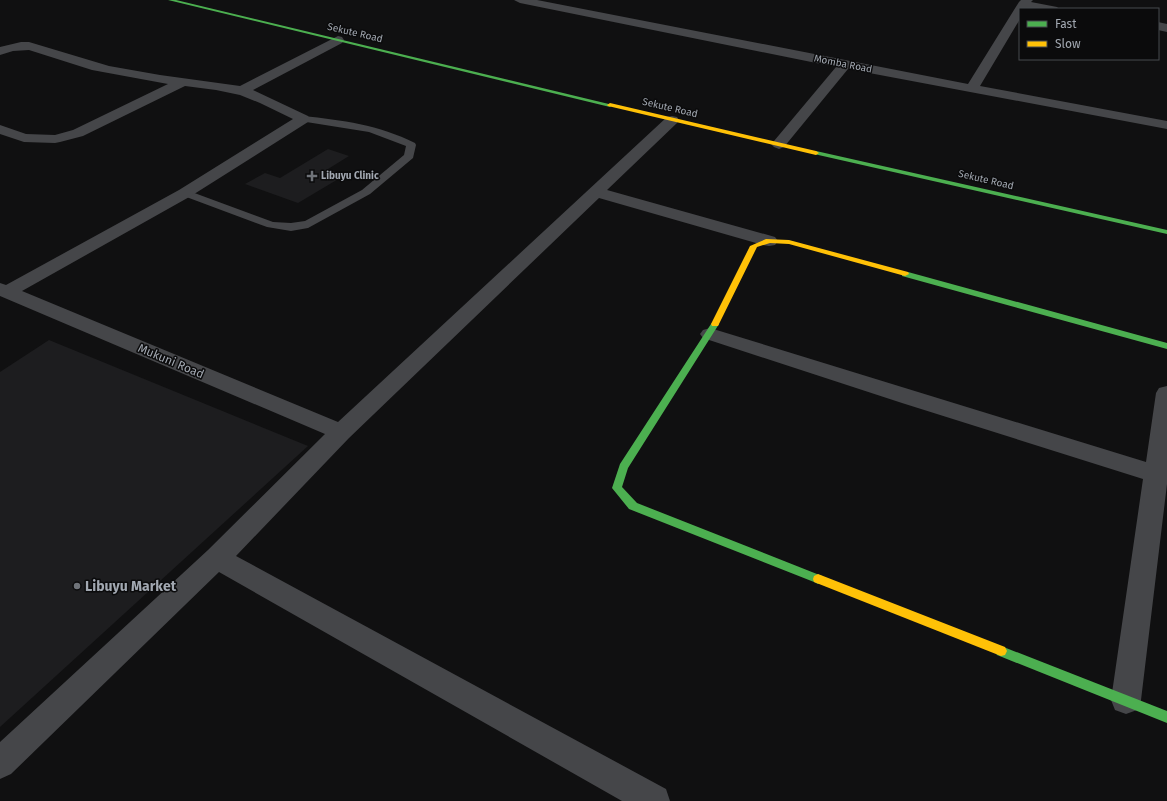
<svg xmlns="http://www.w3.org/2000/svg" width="1167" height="801" viewBox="0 0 1167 801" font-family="'Fira Sans',sans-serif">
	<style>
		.built { fill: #1d1d1f }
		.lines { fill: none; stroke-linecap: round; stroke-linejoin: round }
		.lane { fill: #454649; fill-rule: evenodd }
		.street { fill: #454649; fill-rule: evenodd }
		.fast { fill: #4caf50; fill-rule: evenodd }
		.slow { fill: #ffc107; fill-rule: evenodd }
		.poi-dot { fill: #6f7379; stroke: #0b0b0c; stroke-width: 1.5 }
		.labels { text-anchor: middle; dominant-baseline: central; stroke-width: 3; stroke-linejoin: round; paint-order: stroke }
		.far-street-label { font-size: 10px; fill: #a2a8b1; stroke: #0b0b0c }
		.far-poi-label { font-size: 10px; font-weight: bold; fill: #a2a8b1; stroke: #0b0b0c; text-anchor: start }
		.street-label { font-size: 12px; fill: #a2a8b1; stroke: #0b0b0c }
		.near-poi-label { font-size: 14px; font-weight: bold; fill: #a2a8b1; stroke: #0b0b0c; text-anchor: start }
	</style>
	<rect width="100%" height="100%" fill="#101011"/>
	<g class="built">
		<polygon points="328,149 349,156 328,169 345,175 298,203 245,184 265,173 280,178"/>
		<polygon points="49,340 308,446 0,727 0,372"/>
	</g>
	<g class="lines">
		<path class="lane" d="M303 116C342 120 379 125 415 143L416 145 413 158 370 194 308 228 291 231 267 227 181 195 179 193 185 190 189 191 273 222 291 223 305 221 362 190 404 155 406 146 369 132 300 121 298 119Z"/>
		<g class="street">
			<polygon points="514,0 537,0 968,84 1019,2 1021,0 1033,0 1031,2 1057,7 1059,9 1020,9 1020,19 980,86 1167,121 1167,129 848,69 784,147 779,149 774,147 771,144 774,141 836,67 520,3"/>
			<polygon points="1158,22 1167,24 1167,32 1158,30"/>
			<polygon points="338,36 342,37 344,40 342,43 253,90 308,116 310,119 308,122 191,196 22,291 338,422 667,117 672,116 677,117 679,120 677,123 607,190 775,237 778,241 775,245 769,246 763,245 599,198 349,438 236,556 666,789 670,801 622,801 219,572 11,774 0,779 0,742 208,550 325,434 0,296 0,283 6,285 179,190 293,119 260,103 240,95 216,90 185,86 83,136 60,142 55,143 24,142 0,134 0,125 26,134 55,135 73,130 168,84 92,70 29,50 13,51 0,55 0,47 21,42 29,42 109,66 160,75 240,86"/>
			<polygon points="710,328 1146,462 1156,393 1159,388 1167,386 1167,484 1141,700 1137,710 1126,714 1115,710 1111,700 1143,479 902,403 703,338 700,334 703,330"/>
		</g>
		<g class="fast">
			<polygon points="168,0 176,0 613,105 610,107"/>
			<polygon points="816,151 1167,230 1167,234 814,154 813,153"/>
			<polygon points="902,272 908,272 1167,343 1167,349 902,276"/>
			<polygon points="715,321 719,324 628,468 622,487 637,503 822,576 823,579 822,582 818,584 814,582 629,509 612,488 620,464 711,324"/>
			<polygon points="1001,646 1167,711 1167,723 997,655 995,651 997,647"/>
		</g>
		<g class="slow">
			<polygon points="610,103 816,151 819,153 816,155 608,106 607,105"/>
			<polygon points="766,239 789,240 908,272 909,274 905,276 789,244 770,243 757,247 719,324 718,326 712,326 711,324 750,246"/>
			<polygon points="818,574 1005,647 1007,651 1005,655 1001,656 814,582 813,579 814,576"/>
		</g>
	</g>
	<g class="poi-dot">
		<path d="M310 170h4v4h4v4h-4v4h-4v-4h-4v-4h4z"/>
		<circle cx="77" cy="586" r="4"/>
	</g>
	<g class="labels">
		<g class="far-street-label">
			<text transform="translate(355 33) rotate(13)">Sekute Road</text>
			<text transform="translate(843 64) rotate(11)">Momba Road</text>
			<text transform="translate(670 108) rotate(13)">Sekute Road</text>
			<text transform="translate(986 180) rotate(13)">Sekute Road</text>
		</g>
		<g class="far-poi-label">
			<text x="321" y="176">Libuyu Clinic</text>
		</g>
		<g class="street-label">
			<text transform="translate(171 361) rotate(23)">Mukuni Road</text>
		</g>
		<g class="near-poi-label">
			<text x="85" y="586">Libuyu Market</text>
		</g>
	</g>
	<rect x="1019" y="8" width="140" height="52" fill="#0b0b0c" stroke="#474a4e"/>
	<rect x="1027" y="21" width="20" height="6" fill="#4caf50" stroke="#474a4e"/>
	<text x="1055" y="28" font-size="12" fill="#a2a8b1">Fast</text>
	<rect x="1027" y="41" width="20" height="6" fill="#ffc107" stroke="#474a4e"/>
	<text x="1055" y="48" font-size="12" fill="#a2a8b1">Slow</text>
</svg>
